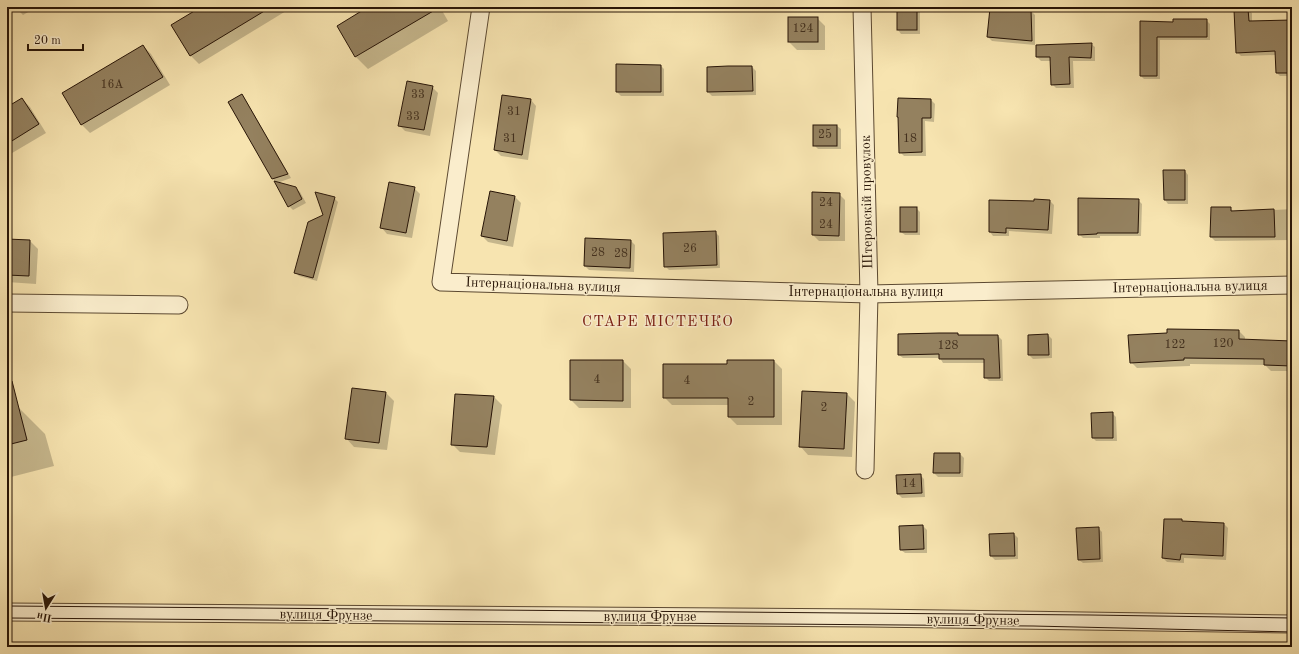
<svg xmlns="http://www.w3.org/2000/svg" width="1299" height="654" viewBox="0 0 1299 654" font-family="'Old Standard TT',serif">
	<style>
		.shadow { fill: #0003 }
		.building { fill: #94815f; stroke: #281507 }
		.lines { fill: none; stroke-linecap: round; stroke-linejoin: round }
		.street-casing { stroke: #5c4931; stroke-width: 19 }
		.street { stroke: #faedcc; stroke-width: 17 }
		.tram { stroke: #281507; stroke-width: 1 }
		.labels { text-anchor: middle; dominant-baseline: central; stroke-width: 3; stroke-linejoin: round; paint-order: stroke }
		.number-label { font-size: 12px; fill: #43301d }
		.street-label { font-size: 14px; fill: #281507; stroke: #faedcc }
		.neighbourhood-label { font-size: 15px; letter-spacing: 1px; fill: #7a1f14; stroke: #faedcc }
	</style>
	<rect width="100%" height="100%" fill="#f7e4b0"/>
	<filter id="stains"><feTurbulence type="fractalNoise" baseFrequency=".005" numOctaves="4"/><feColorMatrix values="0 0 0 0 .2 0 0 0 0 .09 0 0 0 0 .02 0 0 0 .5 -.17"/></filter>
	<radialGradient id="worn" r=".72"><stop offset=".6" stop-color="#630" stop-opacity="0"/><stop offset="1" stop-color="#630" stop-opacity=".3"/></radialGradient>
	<g class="shadow">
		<polygon points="15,7 37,7 23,15"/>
		<polygon points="203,7 291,7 291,8 199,64 191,56 172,25"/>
		<polygon points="370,7 440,7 448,21 368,69 356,57 338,26"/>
		<polygon points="916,8 920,12 920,34 901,34 898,30"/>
		<polygon points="1248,10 1252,13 1252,22 1292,21 1292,76 1280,76 1277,73 1276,55 1241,56 1237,52"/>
		<polygon points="1031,11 1035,15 1035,45 992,41 988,37 1019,12"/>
		<polygon points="817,18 825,26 825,50 797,50 789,42"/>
		<polygon points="1206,20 1210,24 1210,40 1160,40 1160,79 1144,79 1141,76 1141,22 1174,23"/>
		<polygon points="1091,44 1095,47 1095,61 1073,61 1074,88 1056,88 1052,84 1051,61 1041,61 1037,57"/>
		<polygon points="143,46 151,54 170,85 90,133 82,125"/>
		<polygon points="661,66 664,69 664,96 621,96 617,92"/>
		<polygon points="752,67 756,71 756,95 712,96 708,92"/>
		<polygon points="432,87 438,93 430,136 405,131 399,125"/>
		<polygon points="242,95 245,99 291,178 277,183 273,179 229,103"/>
		<polygon points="22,99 30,107 46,133 7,156 7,108"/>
		<polygon points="531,100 536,106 528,160 501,156 495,150"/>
		<polygon points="931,100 935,104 934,122 925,121 926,156 904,156 900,152"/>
		<polygon points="837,126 841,129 841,149 818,149 814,145"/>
		<polygon points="1185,171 1188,175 1188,204 1168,204 1165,200"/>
		<polygon points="295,188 300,192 306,203 293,210 289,206"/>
		<polygon points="414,188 420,194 412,238 387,234 381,227"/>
		<polygon points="490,192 515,197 521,203 513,247 488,242 482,236"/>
		<polygon points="839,194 845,200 845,241 819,241 813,235"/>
		<polygon points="334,198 338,202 317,281 299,276 295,272"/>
		<polygon points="1138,200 1142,204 1141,236 1100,236 1100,238 1083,238 1079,234"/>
		<polygon points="990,201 1050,201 1054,205 1052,234 1009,231 1009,236 993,236 990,232"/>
		<polygon points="916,208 920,212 920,235 905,235 901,232"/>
		<polygon points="1230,208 1234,212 1292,209 1292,240 1215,241 1211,237"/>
		<polygon points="715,232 719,236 720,268 669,270 665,266"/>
		<polygon points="586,239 631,241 635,245 634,272 589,270 585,266"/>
		<polygon points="7,240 30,241 38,249 36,284 7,282"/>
		<polygon points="1239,331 1245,337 1245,341 1292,342 1292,371 1271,371 1265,365 1190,364 1190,366 1137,368 1131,362"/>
		<polygon points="958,334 960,336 998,336 1002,340 1003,381 989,381 985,377 985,363 943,363 940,358 903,358 899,355"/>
		<polygon points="1048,335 1052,339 1052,358 1033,359 1029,355"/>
		<polygon points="571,361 623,361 631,369 631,408 579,408 571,400"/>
		<polygon points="774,361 782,369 782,425 737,425 729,417 729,405 672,405 664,397 728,365"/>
		<polygon points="803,392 847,394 855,402 852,457 808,455 800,446"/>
		<polygon points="386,393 394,401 387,450 354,447 346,438"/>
		<polygon points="494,397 502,405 495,455 460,452 452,444"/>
		<polygon points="18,407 45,434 54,466 7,478 7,410"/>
		<polygon points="1112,413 1116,417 1117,441 1096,441 1093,438"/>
		<polygon points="960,454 964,458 963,477 938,477 934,473"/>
		<polygon points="920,475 924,479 925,497 902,498 898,494 897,476"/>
		<polygon points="1181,520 1184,523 1224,524 1228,528 1226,560 1184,558 1184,563 1167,562 1163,558"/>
		<polygon points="923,526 927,530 927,553 905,553 901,550"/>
		<polygon points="1098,528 1102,532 1103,562 1083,563 1079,560"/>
		<polygon points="1014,534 1018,538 1018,559 995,560 991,556"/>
	</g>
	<g class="building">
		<polygon points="201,7 271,7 190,56 171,25"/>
		<polygon points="368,7 440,7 355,57 337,26"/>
		<rect x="897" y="7" width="20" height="23"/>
		<polygon points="990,8 1019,11 1031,10 1032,41 987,37"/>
		<polygon points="1248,9 1249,21 1292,20 1292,73 1276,73 1275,51 1236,53 1234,10"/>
		<rect x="788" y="17" width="30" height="25"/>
		<polygon points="1173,19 1207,19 1207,37 1157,37 1157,76 1140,76 1140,21 1173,22"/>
		<polygon points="1092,43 1091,58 1069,57 1070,84 1051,85 1050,57 1036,57 1036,45"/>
		<polygon points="143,45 163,77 81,125 62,93"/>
		<polygon points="616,64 661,65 661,92 616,92"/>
		<polygon points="728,66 752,66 753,91 707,92 707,67"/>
		<polygon points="407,81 433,86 424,130 398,126"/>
		<polygon points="242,94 288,174 272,179 228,102"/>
		<polygon points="502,95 531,99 522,155 494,150"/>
		<polygon points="22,98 39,124 7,144 7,107"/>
		<polygon points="898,98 931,99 931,118 922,118 922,152 899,153 898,117 897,117"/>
		<rect x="813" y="125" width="24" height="21"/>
		<polygon points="1163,170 1185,170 1185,200 1164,200"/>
		<polygon points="274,181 296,187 302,199 288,207"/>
		<polygon points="389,182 415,187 406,233 380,228"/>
		<polygon points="490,191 515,196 507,241 481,236"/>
		<polygon points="315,192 335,197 313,278 294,273 308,222 323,215"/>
		<polygon points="812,192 840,193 839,236 812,235"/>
		<polygon points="1078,198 1139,199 1138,233 1097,233 1097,234 1078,235"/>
		<polygon points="1034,199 1050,200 1048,230 1006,228 1006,233 989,232 989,200 1034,201"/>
		<rect x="900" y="207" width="17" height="25"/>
		<polygon points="1211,207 1231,207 1231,211 1274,209 1275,237 1210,237"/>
		<polygon points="716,231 717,265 664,267 663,233"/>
		<polygon points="585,238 631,240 630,268 584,266"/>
		<polygon points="7,239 30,240 29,276 7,275"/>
		<polygon points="1167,329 1239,330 1239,339 1292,341 1292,366 1264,365 1264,359 1184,358 1184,360 1130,363 1128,335 1167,333"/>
		<polygon points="939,333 958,333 958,335 998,335 1000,378 984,378 984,359 939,359 939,354 898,355 898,334"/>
		<polygon points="1048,334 1049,355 1028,355 1028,335"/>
		<polygon points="570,360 623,360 623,401 570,400"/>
		<polygon points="727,360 774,360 774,417 728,417 728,398 663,398 663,364 727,364"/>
		<polygon points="7,381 12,381 27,440 7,445"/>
		<polygon points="352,388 386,392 379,443 345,439"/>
		<polygon points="802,391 847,393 844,449 799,447"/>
		<polygon points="455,394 494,396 487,447 451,445"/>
		<polygon points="1113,412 1113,438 1092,438 1091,413"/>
		<polygon points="934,453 960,453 960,473 933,473"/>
		<polygon points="921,474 922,493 897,494 896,475"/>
		<polygon points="1164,519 1182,519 1182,521 1224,523 1223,556 1181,554 1180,560 1162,558"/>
		<polygon points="923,525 924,549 900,550 899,526"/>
		<polygon points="1099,527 1100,559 1078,560 1076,528"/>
		<polygon points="1014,533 1015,556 990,556 989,534"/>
	</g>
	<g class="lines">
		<defs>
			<g id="street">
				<polyline points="481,7 441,282 869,294 1292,285"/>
				<polyline points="862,7 869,294 865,470"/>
				<polyline points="7,303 179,305"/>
				<polyline points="7,612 869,618 1292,624"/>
			</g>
		</defs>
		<use href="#street" class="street-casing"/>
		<use href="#street" class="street"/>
		<g class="tram">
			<polyline points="7,606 1090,615 1292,618"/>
			<polyline points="7,618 1033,626 1292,632"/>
		</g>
	</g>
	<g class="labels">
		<g class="number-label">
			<text x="803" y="29">124</text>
			<text x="112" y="85">16А</text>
			<text x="418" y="95">33</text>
			<text x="514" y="112">31</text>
			<text x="413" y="117">33</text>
			<text x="825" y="135">25</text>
			<text x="510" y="139">31</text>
			<text x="910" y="139">18</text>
			<text x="826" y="203">24</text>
			<text x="826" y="225">24</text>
			<text x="690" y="249">26</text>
			<text x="598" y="253">28</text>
			<text x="621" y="254">28</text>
			<text x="1223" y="344">120</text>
			<text x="1175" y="345">122</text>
			<text x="948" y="346">128</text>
			<text x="597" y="380">4</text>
			<text x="687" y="381">4</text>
			<text x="751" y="402">2</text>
			<text x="824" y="408">2</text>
			<text x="909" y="484">14</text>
		</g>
		<g class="street-label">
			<text transform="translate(867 202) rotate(-91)">Штеровскій провулок</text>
			<text transform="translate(543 285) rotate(2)">Інтернаціональна вулиця</text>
			<text transform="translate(1190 287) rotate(-1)">Інтернаціональна вулиця</text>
			<text x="866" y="292">Інтернаціональна вулиця</text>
			<text transform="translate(326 615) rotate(1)">вулиця Фрунзе</text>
			<text x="650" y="617">вулиця Фрунзе</text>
			<text transform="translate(973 620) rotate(1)">вулиця Фрунзе</text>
		</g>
		<g class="neighbourhood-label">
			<text x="658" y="322">СТАРЕ МІСТЕЧКО</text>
		</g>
	</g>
	<rect width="1299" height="654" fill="none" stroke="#f7e4b0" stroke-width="24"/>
	<rect x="8" y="8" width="1283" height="638" fill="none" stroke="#281507" stroke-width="2"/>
	<rect x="12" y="12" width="1275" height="630" fill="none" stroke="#281507"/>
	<g transform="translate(46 608) rotate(191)" stroke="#faedcc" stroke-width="3" paint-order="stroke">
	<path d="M0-3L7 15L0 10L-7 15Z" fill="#281507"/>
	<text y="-6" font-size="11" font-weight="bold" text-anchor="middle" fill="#281507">Пн</text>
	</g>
	<path d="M28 44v6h55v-6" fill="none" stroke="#281507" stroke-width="2"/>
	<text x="34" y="44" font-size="12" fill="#281507" stroke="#faedcc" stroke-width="3" paint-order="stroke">20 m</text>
	<rect width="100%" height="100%" filter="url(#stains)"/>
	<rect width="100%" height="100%" fill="url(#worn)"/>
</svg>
